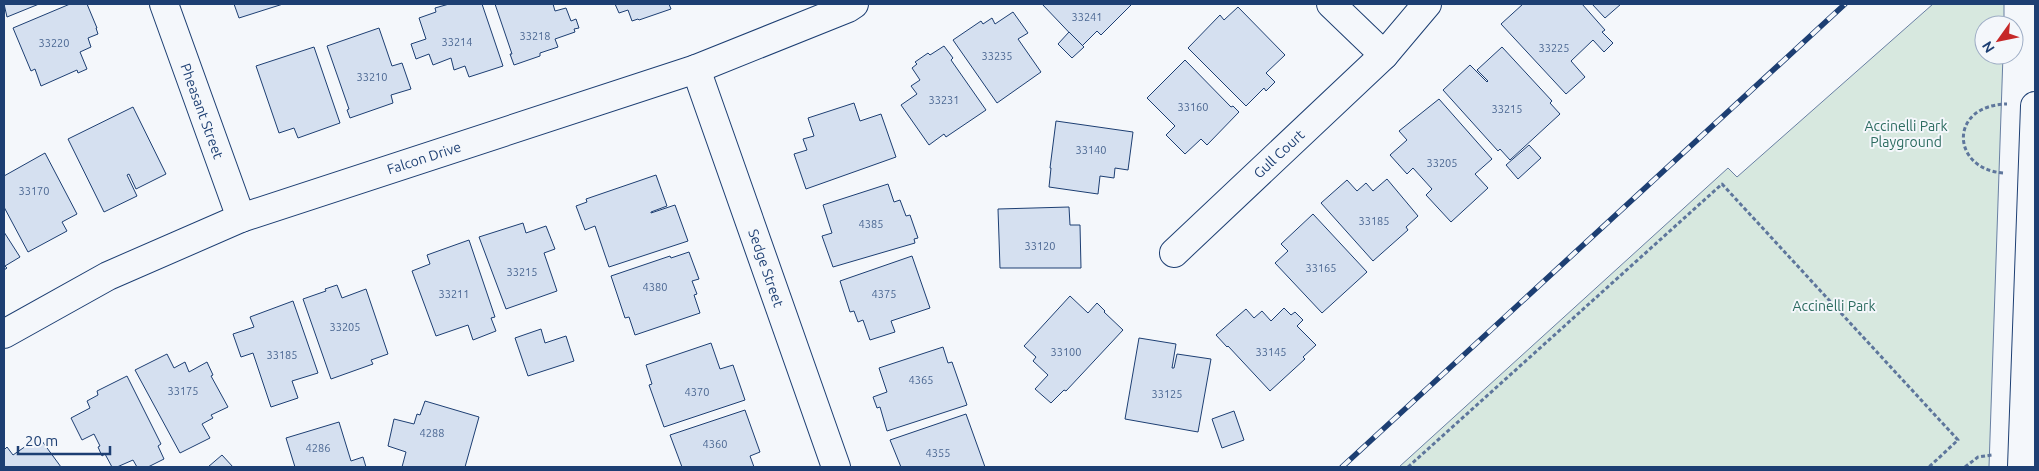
<svg xmlns="http://www.w3.org/2000/svg" width="2039" height="471" viewBox="0 0 2039 471" font-family="Ubuntu,sans-serif">
	<style>
		.park { fill: #d7e8df; stroke: #687fa3 }
		.building { fill: #d5e0f0; stroke: #1d3f73 }
		.lines { fill: none; stroke-linecap: round; stroke-linejoin: round }
		.minor-casing { stroke: #1d3f73; stroke-width: 30 }
		.path { stroke: #5e769c; stroke-width: 3; stroke-dasharray: 4 2.5; stroke-linecap: butt }
		.minor { stroke: #f4f7fb; stroke-width: 28 }
		.rail-casing { stroke: #1d3f73; stroke-width: 5.5 }
		.rail { stroke: #f4f7fb; stroke-width: 4; stroke-dasharray: 11; stroke-linecap: butt }
		.labels { text-anchor: middle; dominant-baseline: central; stroke-width: 4; stroke-linejoin: round; paint-order: stroke }
		.number-label { font-size: 11px; fill: #4b6792 }
		.street-label { font-size: 14px; fill: #1d3f73; stroke: #f4f7fb }
		.park-label { font-size: 14px; fill: #2c6c60; stroke: #f4f7fb }
	</style>
	<rect width="100%" height="100%" fill="#f4f7fb"/>
	<polygon class="park" points="1933,4 2004,4 2004,25 1984,25 1984,55 2003,55 1989,467 1399,467 1728,168 1737,177"/>
	<g class="building">
		<polygon points="4,4 39,4 7,17"/>
		<polygon points="70,4 87,4 97,28 96,28 98,34 88,38 91,47 80,52 87,69 78,73 77,70 41,86 35,69 31,71 13,28"/>
		<polygon points="234,4 283,4 239,18"/>
		<polygon points="449,4 482,4 503,66 469,77 465,66 454,70 451,58 433,65 429,54 416,59 411,44 426,39 419,18 436,12 435,8"/>
		<polygon points="495,4 553,4 555,11 566,8 571,21 576,19 579,28 574,29 575,32 555,39 558,47 540,53 540,56 514,65 510,54 512,54"/>
		<polygon points="615,4 669,4 671,9 639,20 638,19 632,21 628,10 619,13"/>
		<polygon points="1042,4 1132,4 1101,35 1097,31 1082,46"/>
		<polygon points="1523,4 1582,4 1605,30 1602,32 1613,43 1604,52 1593,40 1571,61 1585,77 1566,94 1501,24"/>
		<polygon points="1592,4 1621,4 1605,18"/>
		<polygon points="1238,7 1285,55 1266,73 1275,82 1266,91 1264,88 1246,106 1188,48 1220,15 1224,20"/>
		<polygon points="1013,12 1028,33 1018,39 1041,72 997,103 953,40 981,21 983,24 992,18 995,24"/>
		<polygon points="379,28 392,66 402,63 411,89 391,95 393,103 350,118 347,110 349,109 327,46"/>
		<polygon points="1069,32 1084,47 1072,58 1058,44"/>
		<polygon points="944,46 953,58 951,60 986,110 946,137 944,134 929,145 901,105 917,94 911,86 920,80 912,68 917,64 915,62 928,53 930,55"/>
		<polygon points="314,47 340,123 298,138 294,128 279,133 256,66"/>
		<polygon points="1502,47 1552,101 1550,103 1560,114 1510,160 1500,149 1498,151 1443,90 1470,65 1487,82 1488,81 1477,70"/>
		<polygon points="1185,60 1231,107 1233,106 1239,112 1207,145 1201,139 1185,154 1166,135 1175,126 1147,98"/>
		<polygon points="1439,99 1492,159 1475,174 1488,188 1451,222 1426,195 1432,189 1413,168 1407,174 1390,155 1407,140 1399,131"/>
		<polygon points="854,103 860,121 881,114 896,157 806,189 794,154 807,150 803,139 814,136 808,118"/>
		<polygon points="133,107 166,174 136,189 129,174 127,175 137,196 104,212 68,139"/>
		<polygon points="1056,121 1133,132 1128,170 1115,168 1114,178 1100,176 1098,194 1049,187 1051,168 1050,168"/>
		<polygon points="1529,145 1541,158 1518,179 1506,165"/>
		<polygon points="45,153 77,214 62,222 67,231 28,252 4,207 4,176"/>
		<polygon points="656,175 667,206 651,212 651,213 675,205 688,241 609,267 595,226 585,230 576,206 587,202 586,199"/>
		<polygon points="1387,179 1418,216 1406,227 1408,230 1373,261 1321,203 1347,180 1357,191 1366,183 1373,191"/>
		<polygon points="888,184 894,202 900,200 906,216 910,215 918,238 914,239 915,243 833,267 822,236 832,233 823,205"/>
		<polygon points="1069,207 1070,225 1080,225 1081,268 1000,268 998,209"/>
		<polygon points="1313,214 1367,272 1322,313 1275,263 1288,251 1281,244"/>
		<polygon points="523,223 526,233 546,226 555,249 544,253 557,291 506,309 479,237"/>
		<polygon points="4,232 20,257 5,266 7,268 4,270"/>
		<polygon points="469,240 495,317 491,318 496,331 473,340 468,325 436,336 412,271 430,264 427,255"/>
		<polygon points="689,252 699,279 692,281 697,294 694,295 700,313 635,335 629,317 625,318 611,276 670,256 671,258"/>
		<polygon points="912,256 930,308 891,321 895,332 870,340 863,320 858,322 854,311 850,312 840,281"/>
		<polygon points="337,285 342,298 366,289 388,354 371,360 373,364 331,379 303,299 326,291 325,289"/>
		<polygon points="1070,296 1088,313 1097,303 1105,311 1104,312 1123,330 1066,391 1064,390 1051,403 1035,389 1048,375 1033,361 1036,357 1024,346"/>
		<polygon points="293,301 318,373 292,381 298,398 271,407 253,353 241,357 233,334 254,327 250,317"/>
		<polygon points="1284,308 1291,315 1295,312 1303,320 1297,326 1316,345 1303,357 1305,359 1270,391 1228,346 1227,347 1216,335 1246,309 1254,318 1262,311 1271,321"/>
		<polygon points="541,329 545,343 566,336 574,361 528,376 515,338"/>
		<polygon points="1139,338 1176,344 1172,368 1174,368 1177,354 1211,359 1198,432 1125,419"/>
		<polygon points="711,343 720,369 733,365 745,400 664,427 649,385 652,384 646,365"/>
		<polygon points="943,347 948,363 952,362 967,405 887,431 880,407 877,408 873,397 887,392 879,368"/>
		<polygon points="167,354 174,368 185,362 189,372 207,362 213,375 211,376 228,407 211,415 213,418 202,424 210,438 180,453 135,370"/>
		<polygon points="127,376 161,444 158,446 164,459 148,467 137,467 133,460 117,467 112,467 105,454 102,456 98,447 100,446 94,434 82,440 71,418 90,408 87,401 98,395 97,391"/>
		<polygon points="425,401 479,417 465,467 402,467 406,452 388,446 394,419 414,424 417,414 420,415"/>
		<polygon points="745,410 760,452 750,456 754,467 682,467 670,435"/>
		<polygon points="1234,411 1244,440 1222,448 1212,419"/>
		<polygon points="966,414 985,467 901,467 890,440"/>
		<polygon points="339,422 351,461 363,457 366,467 295,467 286,438"/>
		<polygon points="39,437 61,467 4,467 4,450 7,447 13,455"/>
		<polygon points="222,455 233,467 208,467"/>
	</g>
	<g class="lines">
		<defs>
			<g id="minor">
				<polyline points="164,4 241,218"/>
				<polyline points="1331,4 1384,55"/>
				<polyline points="696,69 836,467"/>
				<polyline points="1174,253 1384,55 1427,4"/>
				<polyline points="4,334 108,276 241,218 696,69 848,8 854,4"/>
				<polyline points="2022,467 2035,106"/>
			</g>
		</defs>
		<use href="#minor" class="minor-casing"/>
		<g class="path">
			<path d="M2003 173C1951 169 1948 105 2007 104"/>
			<polyline points="1408,467 1722,184 1958,440 1929,467"/>
			<polyline points="1965,467 1978,457 1992,455"/>
		</g>
		<use href="#minor" class="minor"/>
		<defs>
			<polyline id="rail" points="1342,467 1845,4"/>
		</defs>
		<use href="#rail" class="rail-casing"/>
		<use href="#rail" class="rail"/>
	</g>
	<g class="labels">
		<g class="number-label">
			<text x="1087" y="17">33241</text>
			<text x="535" y="36">33218</text>
			<text x="457" y="42">33214</text>
			<text x="54" y="43">33220</text>
			<text x="1554" y="48">33225</text>
			<text x="997" y="56">33235</text>
			<text x="372" y="77">33210</text>
			<text x="944" y="100">33231</text>
			<text x="1193" y="107">33160</text>
			<text x="1507" y="109">33215</text>
			<text x="1091" y="150">33140</text>
			<text x="1442" y="163">33205</text>
			<text x="34" y="191">33170</text>
			<text x="1374" y="221">33185</text>
			<text x="871" y="224">4385</text>
			<text x="1040" y="246">33120</text>
			<text x="1321" y="268">33165</text>
			<text x="522" y="272">33215</text>
			<text x="655" y="287">4380</text>
			<text x="454" y="294">33211</text>
			<text x="884" y="294">4375</text>
			<text x="345" y="327">33205</text>
			<text x="1066" y="352">33100</text>
			<text x="1271" y="352">33145</text>
			<text x="282" y="355">33185</text>
			<text x="921" y="380">4365</text>
			<text x="183" y="391">33175</text>
			<text x="697" y="392">4370</text>
			<text x="1167" y="394">33125</text>
			<text x="432" y="433">4288</text>
			<text x="715" y="444">4360</text>
			<text x="318" y="448">4286</text>
			<text x="938" y="453">4355</text>
		</g>
		<g class="street-label">
			<text transform="translate(202 111) rotate(70)">Pheasant Street</text>
			<text transform="translate(1279 154) rotate(-43)">Gull Court</text>
			<text transform="translate(424 158) rotate(-18)">Falcon Drive</text>
			<text transform="translate(766 268) rotate(71)">Sedge Street</text>
		</g>
		<g class="park-label">
			<text x="1906" y="126">Accinelli Park<tspan x="1906" dy="16">Playground</tspan></text>
			<text x="1834" y="306">Accinelli Park</text>
		</g>
	</g>
	<rect width="2039" height="471" fill="none" stroke="#1d3f73" stroke-width="10"/>
	<g transform="translate(1999 40) rotate(237)"><circle r="24" fill="#f4f7fb" stroke="#9eadc5"/>
	<path d="M0-4L9 19L0 12L-9 19Z" fill="#c62828"/>
	<text y="-8" font-size="14" font-weight="bold" text-anchor="middle" fill="#1d3f73">N</text>
	</g>
	<path d="M18 446v8h92v-8" fill="none" stroke="#1d3f73" stroke-width="2.5"/>
	<text x="25" y="446" font-size="15" fill="#1d3f73" stroke="#f4f7fb" stroke-width="4" paint-order="stroke">20 m</text>
</svg>
